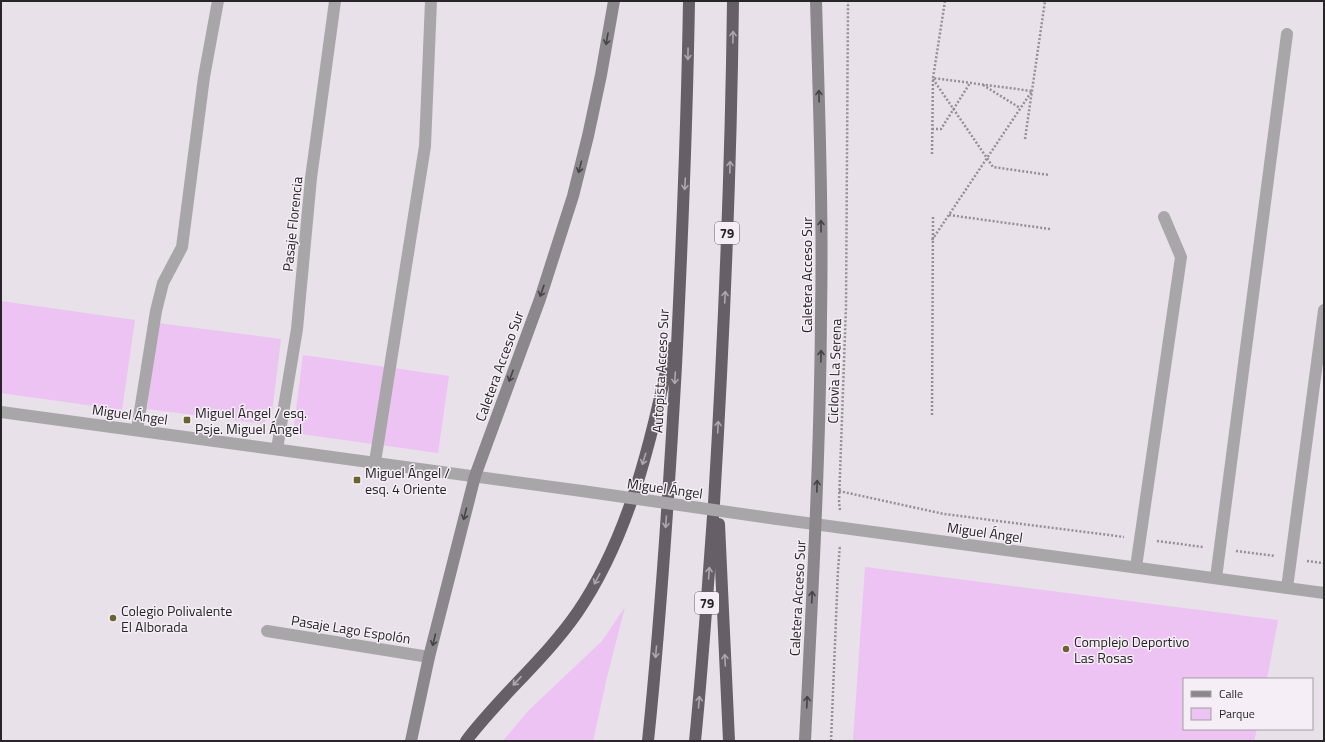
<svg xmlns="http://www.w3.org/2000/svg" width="1325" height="742" viewBox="0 0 1325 742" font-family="'Titillium Web',sans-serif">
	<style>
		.green { fill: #edc3f3 }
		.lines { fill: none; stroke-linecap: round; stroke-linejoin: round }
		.path { stroke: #959096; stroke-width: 2.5; stroke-dasharray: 2 2; stroke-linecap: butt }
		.service { stroke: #a9a6a9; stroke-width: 12 }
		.minor { stroke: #a9a6a9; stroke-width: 12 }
		.tertiary { stroke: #a9a6a9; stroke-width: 12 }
		.secondary { stroke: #8c878d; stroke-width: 12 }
		.motorway { stroke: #665f67; stroke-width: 12 }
		.tertiary-bridge { stroke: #a9a6a9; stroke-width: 12 }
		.oneway { stroke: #aea6ae }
		.oneway2 { stroke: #464246 }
		.poi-dot { fill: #6b632f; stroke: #f5eef6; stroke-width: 1.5 }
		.labels { text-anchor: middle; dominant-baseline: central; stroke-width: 3; stroke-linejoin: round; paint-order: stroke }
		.shield { fill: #f5eef6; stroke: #666166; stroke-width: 1 }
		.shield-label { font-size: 13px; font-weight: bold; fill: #282528 }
		.street-label { font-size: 14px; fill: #282528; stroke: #f5eef6 }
		.poi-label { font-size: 14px; fill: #282528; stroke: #f5eef6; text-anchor: start }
	</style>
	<rect width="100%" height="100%" fill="#e8e1e9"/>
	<g class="green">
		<polygon points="1,301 135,320 122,410 1,393"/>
		<polygon points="158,323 281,339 272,413 263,424 147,409"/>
		<polygon points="303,355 449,376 438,453 293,433"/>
		<polygon points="865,567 1278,620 1267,679 1184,679 1184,729 1257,729 1254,741 853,741"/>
		<polygon points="625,607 607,677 593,741 503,741 528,711 602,641"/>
	</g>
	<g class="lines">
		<g class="path">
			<polyline points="933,79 993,167 1049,175"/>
			<polyline points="983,85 1020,108"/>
			<polyline points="932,129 941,129 970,83"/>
			<polyline points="1025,139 1045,1"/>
			<polyline points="932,154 933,78 945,1"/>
			<polyline points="949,215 1050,229"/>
			<polyline points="932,240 1032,91 933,78"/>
			<polyline points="932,415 933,215"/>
			<polyline points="839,491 944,514 1124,537"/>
			<polyline points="840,510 839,502 846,307 848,1"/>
			<polyline points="1157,541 1203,547"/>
			<polyline points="1236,551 1275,556"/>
			<polyline points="1307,561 1324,563"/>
			<polyline points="831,741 838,570 840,545"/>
		</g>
		<g class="service">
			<polyline points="375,462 425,146 431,1"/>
			<polyline points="1136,567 1181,257 1164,217"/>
			<polyline points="1216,578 1287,34"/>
			<polyline points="1287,588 1324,310"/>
		</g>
		<g class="minor">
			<polyline points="137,430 156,311 163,283 182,247 204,77 218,1"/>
			<polyline points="277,449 297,329 311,178 335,1"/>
			<polyline points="267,631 429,657"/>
		</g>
		<g class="tertiary">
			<polyline points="1,412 582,491"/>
			<polyline points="777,519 1324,593"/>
		</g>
		<g class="secondary">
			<polyline points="411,741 429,657 475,476 540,299 573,196 588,136 601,75 614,1"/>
			<path d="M805 741C812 600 820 459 821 317 823 212 819 106 816 1"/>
		</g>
		<g class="motorway">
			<polyline points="719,524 729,741"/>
			<path d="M466 741C500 696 545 659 577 613 631 534 651 439 671 348"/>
			<path d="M648 741C661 616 669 491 676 366 682 244 687 123 689 1"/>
			<path d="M695 741C703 662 708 583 714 503 724 336 731 169 733 1"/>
		</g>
		<polyline class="tertiary-bridge" points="582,491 777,519"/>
	</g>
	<defs><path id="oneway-shaft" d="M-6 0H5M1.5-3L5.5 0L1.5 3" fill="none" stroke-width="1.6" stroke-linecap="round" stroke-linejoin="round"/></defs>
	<g class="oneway">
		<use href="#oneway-shaft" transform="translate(733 37) rotate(-89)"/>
		<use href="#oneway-shaft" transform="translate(688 54) rotate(91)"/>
		<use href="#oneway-shaft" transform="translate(730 167) rotate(-88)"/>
		<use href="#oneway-shaft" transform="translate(685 184) rotate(93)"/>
		<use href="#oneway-shaft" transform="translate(725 297) rotate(-87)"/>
		<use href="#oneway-shaft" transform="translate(675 378) rotate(93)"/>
		<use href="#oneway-shaft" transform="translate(718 427) rotate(-87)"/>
		<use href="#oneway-shaft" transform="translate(644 459) rotate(107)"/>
		<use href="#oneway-shaft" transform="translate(666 522) rotate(94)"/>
		<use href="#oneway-shaft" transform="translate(709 573) rotate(-86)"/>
		<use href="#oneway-shaft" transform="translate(597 579) rotate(118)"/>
		<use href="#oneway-shaft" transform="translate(656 652) rotate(95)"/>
		<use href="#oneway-shaft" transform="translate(725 660) rotate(-93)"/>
		<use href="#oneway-shaft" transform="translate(517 681) rotate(133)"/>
		<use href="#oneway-shaft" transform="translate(699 702) rotate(-85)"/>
	</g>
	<g class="oneway2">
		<use href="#oneway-shaft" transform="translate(607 39) rotate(100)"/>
		<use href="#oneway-shaft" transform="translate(819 96) rotate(-91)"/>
		<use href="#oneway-shaft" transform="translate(580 167) rotate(104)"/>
		<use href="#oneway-shaft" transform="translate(821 226) rotate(-90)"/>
		<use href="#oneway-shaft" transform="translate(542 291) rotate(109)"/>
		<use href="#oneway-shaft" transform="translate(821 356) rotate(-89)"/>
		<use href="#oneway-shaft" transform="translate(511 376) rotate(110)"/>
		<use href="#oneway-shaft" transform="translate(817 486) rotate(-88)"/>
		<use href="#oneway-shaft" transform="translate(465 514) rotate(104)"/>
		<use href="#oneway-shaft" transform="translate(812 597) rotate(-87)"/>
		<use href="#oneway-shaft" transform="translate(434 640) rotate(104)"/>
		<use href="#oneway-shaft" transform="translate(807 702) rotate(-87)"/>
	</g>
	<g class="poi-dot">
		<rect x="183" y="416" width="8" height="8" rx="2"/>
		<rect x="353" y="476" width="8" height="8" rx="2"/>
		<circle cx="113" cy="618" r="4"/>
		<circle cx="1066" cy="649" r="4"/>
	</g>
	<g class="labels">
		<g class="shield">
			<rect x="715" y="222" width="24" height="22" rx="3"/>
			<rect x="695" y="592" width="24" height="22" rx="3"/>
		</g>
		<g class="shield-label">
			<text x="727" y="233">79</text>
			<text x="707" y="603">79</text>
		</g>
		<g class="street-label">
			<text transform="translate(292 224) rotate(-84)">Pasaje Florencia</text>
			<text transform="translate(806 275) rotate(-90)">Caletera Acceso Sur</text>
			<text transform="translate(499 366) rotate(-70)">Caletera Acceso Sur</text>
			<text transform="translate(660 371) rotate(-87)">Autopista Acceso Sur</text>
			<text transform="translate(834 371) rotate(-88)">Ciclovìa La Serena</text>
			<text transform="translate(130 414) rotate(8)">Miguel Ángel</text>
			<text transform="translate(665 488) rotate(8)">Miguel Ángel</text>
			<text transform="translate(985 532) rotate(8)">Miguel Ángel</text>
			<text transform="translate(797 598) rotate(-87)">Caletera Acceso Sur</text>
			<text transform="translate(351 629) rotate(9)">Pasaje Lago Espolón</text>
		</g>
		<g class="poi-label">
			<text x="195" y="412">Miguel Ángel / esq.<tspan x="195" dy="16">Psje. Miguel Ángel</tspan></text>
			<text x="365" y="472">Miguel Ángel /<tspan x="365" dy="16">esq. 4 Oriente</tspan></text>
			<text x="121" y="610">Colegio Polivalente<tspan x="121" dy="16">El Alborada</tspan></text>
			<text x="1074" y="641">Complejo Deportivo<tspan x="1074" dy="16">Las Rosas</tspan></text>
		</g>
	</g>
	<rect width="1325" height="742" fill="none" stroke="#282528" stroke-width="4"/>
	<rect x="1183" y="678" width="130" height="52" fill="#f5eef6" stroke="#a39ea4"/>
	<rect x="1191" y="691" width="20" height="6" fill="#8c878d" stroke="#a39ea4"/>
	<text x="1219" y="698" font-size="12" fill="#282528">Calle</text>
	<rect x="1191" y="708" width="20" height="12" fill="#edc3f3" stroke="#a39ea4"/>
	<text x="1219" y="718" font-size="12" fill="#282528">Parque</text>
</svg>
